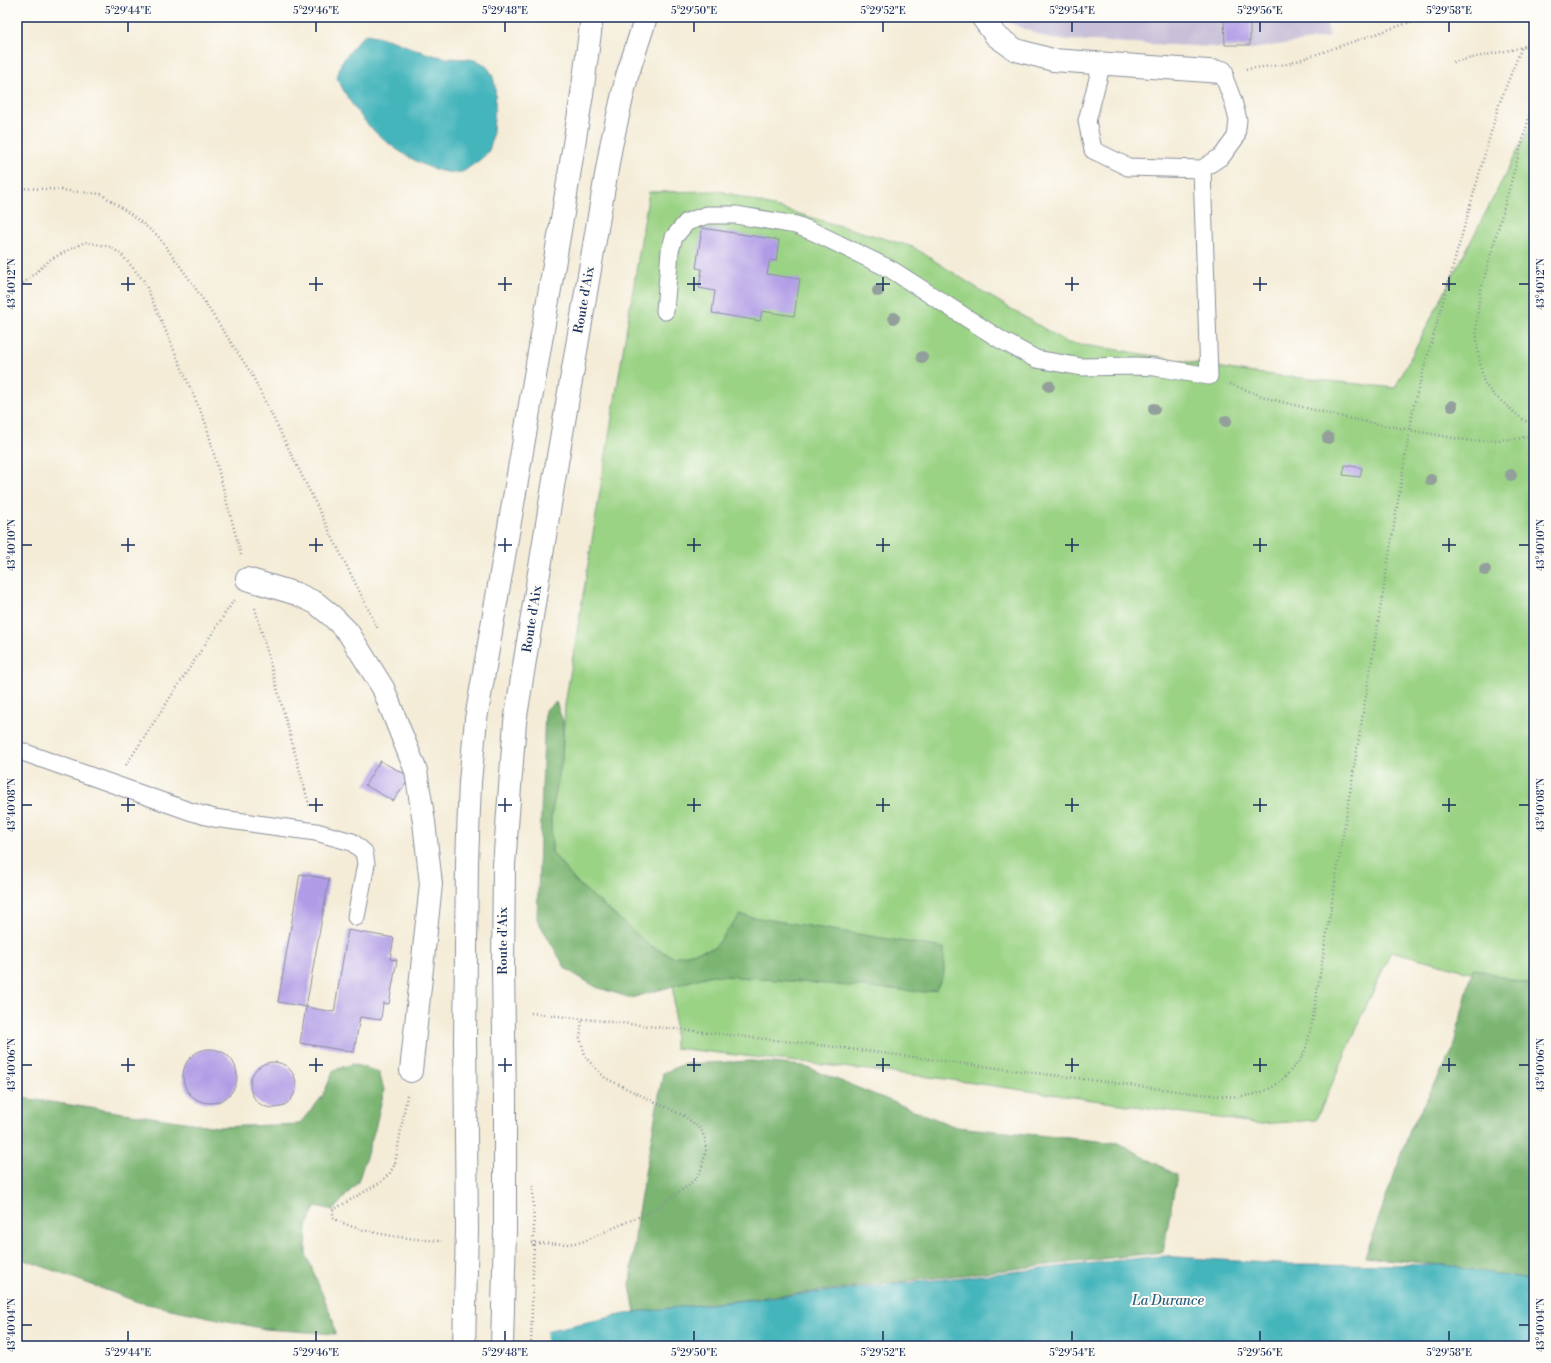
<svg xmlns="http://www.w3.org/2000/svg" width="1551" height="1363" viewBox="0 0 1551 1363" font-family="'Libre Bodoni',serif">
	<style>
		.industrial { fill: #c8c0d8 }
		.green { fill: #9bd385; stroke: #5b8172 }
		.forest { fill: #7cb572; stroke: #4c7268 }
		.water { fill: #45b5bc; stroke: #30728d }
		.pier { fill: #f4ecd7 }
		.building { fill: #b09ce6 }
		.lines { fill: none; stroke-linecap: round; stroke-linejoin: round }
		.service-casing { stroke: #888e9a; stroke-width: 19 }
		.minor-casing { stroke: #888e9a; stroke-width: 24 }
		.primary-casing { stroke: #888e9a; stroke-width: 24 }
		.path { stroke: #888e9a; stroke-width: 2.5; stroke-dasharray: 1 3; stroke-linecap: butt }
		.service { stroke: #fff; stroke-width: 17 }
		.minor { stroke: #fff; stroke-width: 22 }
		.primary { stroke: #fff; stroke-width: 22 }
		.primary-bridge-casing { stroke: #888e9a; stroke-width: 24; stroke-linecap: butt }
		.path-bridge { stroke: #888e9a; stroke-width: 2.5; stroke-dasharray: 1 3; stroke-linecap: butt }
		.primary-bridge { stroke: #fff; stroke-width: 22 }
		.tree { fill: #929f9b }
		.ticks { fill: none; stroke: #1b2f5e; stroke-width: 1.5 }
		.labels { text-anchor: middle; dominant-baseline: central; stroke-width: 4; stroke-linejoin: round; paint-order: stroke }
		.street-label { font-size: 13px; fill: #1b2f5e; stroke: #fdfcf7 }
		.water-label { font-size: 14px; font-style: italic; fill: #2a5e7f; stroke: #fdfcf7 }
		.neatline { fill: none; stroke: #1b2f5e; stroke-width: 1.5 }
		.ticks-label { font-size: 10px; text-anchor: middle; fill: #1b2f5e }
	</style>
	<rect width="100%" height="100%" fill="#fdfcf7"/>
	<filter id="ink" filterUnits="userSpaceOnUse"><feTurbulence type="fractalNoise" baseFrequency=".025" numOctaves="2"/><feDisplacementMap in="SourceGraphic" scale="8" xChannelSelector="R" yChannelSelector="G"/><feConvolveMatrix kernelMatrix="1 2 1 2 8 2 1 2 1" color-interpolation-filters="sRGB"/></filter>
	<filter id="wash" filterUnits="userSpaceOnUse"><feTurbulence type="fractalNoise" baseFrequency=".012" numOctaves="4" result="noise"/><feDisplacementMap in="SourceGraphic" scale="16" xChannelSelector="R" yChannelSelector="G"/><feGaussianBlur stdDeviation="0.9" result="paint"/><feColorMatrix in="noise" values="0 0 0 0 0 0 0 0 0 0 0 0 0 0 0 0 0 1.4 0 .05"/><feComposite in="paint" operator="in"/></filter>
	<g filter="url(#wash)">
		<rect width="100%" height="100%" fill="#f4ecd7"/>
		<polygon class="industrial" points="1007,17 1325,17 1330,37 1252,49 1050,39 1010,23"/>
		<polygon class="green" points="1534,119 1534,989 1391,951 1316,1120 1261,1124 938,1078 675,1048 673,957 649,945 574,880 552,852 551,817 562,759 565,705 649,192 720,191 913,247 988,295 1068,343 1119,350 1246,372 1395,388"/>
		<g class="forest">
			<polygon points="556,702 563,722 562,759 551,817 552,852 574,880 649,945 673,957 714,948 740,915 944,948 944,973 936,990 925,992 712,975 631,998 596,987 566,969 537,919 545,710"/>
			<polygon points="1473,968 1534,986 1534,1281 1444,1265 1365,1257 1410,1130 1452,1052"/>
			<polygon points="752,1061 803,1066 956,1127 1119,1143 1177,1175 1163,1252 635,1312 630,1286 637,1218 663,1073 684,1064"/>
			<polygon points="353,1064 379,1072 384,1090 375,1129 358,1182 333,1210 316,1206 307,1225 306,1254 333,1320 335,1334 265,1329 138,1302 17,1257 17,1097 218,1127 299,1124 322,1097 334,1070"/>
		</g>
		<g class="water">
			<path d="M366 34C394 38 419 54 447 58 459 59 475 57 485 65 497 76 496 94 495 108 493 121 494 138 489 150 486 156 477 162 471 166 468 168 464 172 461 172 432 177 390 147 371 128 357 113 346 96 337 78L341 63 358 41Z"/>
			<polygon points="1161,1256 1283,1264 1444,1265 1529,1280 1534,1281 1534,1346 474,1346 635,1312"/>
		</g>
		<polygon class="pier" points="547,1329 546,1346 472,1346 474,1344"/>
		<g id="blocks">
			<g class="building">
				<polygon points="1224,18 1250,18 1250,45 1225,45"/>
				<polygon points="702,228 779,240 776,261 770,260 767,274 800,279 794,316 762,311 760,321 712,313 715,291 699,288 702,269 696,268"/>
				<polygon points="1345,465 1362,468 1360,477 1343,475"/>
				<polygon points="380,761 411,777 393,801 365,785"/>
				<polygon points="300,874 329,879 306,1007 278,1002"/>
				<polygon points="348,930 394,938 390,959 397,960 389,1004 383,1003 381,1020 360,1017 354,1052 300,1043 306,1007 334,1012"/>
				<circle cx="210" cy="1076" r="27"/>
				<circle cx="273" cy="1085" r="23"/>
			</g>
		</g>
	</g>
	<g filter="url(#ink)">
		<use href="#blocks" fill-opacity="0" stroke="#888e9a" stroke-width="1"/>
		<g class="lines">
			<defs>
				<g id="service">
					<polyline points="1102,63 1087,121 1093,150 1128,167 1202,169 1222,156 1236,137 1238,120 1233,101 1222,72"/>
					<polyline points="665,311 670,251 674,237 687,222 707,215 736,215 796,225 814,232 892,270 1001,340 1036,359 1082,367 1136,366 1155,367 1209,376 1202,169"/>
					<polyline points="17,750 189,811 214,818 316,832 352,842 364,852 366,864 356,917"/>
				</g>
				<g id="minor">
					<polyline points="982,17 996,36 1016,50 1053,60 1222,72"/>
					<polyline points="247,579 297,594 316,603 333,617 348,632 383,688 416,771 424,822 431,884 411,1071"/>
				</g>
				<g id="primary">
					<polyline points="467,1230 465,1041 467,862 470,782 476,719 563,213 582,94 592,17"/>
					<polyline points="505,1231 505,1097 503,968 504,865 515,722 554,480 611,146 627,76 646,17"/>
				</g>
			</defs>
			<use href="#service" class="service-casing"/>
			<use href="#minor" class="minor-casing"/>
			<use href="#primary" class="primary-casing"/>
			<g class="path">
				<polyline points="1453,62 1534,45"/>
				<polyline points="1246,69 1288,64 1425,17"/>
				<polyline points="1534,100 1480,293 1476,327 1478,353 1484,383 1493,394 1522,419 1534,426"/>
				<polyline points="17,188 49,189 101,194 132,215 158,236 190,280 251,373 378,629"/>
				<polyline points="17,289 51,259 85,242 111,247 122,255 144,281 206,424 241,555"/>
				<polyline points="1230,384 1270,399 1351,419 1470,441 1516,439 1534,435"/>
				<polyline points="255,608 310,808"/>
				<polyline points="126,765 234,600"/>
				<path d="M531 1013 819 1045 1192 1093C1230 1097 1264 1104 1291 1070 1295 1065 1302 1059 1304 1053 1308 1044 1309 1033 1312 1023L1414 404 1499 104 1521 49 1534 38"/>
				<path d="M407 1095 395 1164 390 1173 381 1182 333 1210V1217C352 1233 416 1240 442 1241"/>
				<polyline points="533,1186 534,1232"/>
				<polyline points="531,1243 567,1244 582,1242 654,1210 689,1185 697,1177 702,1167 706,1150 705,1139 701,1129 684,1116 605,1078 586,1058 580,1038 582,1019"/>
			</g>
			<use href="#service" class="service"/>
			<use href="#minor" class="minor"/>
			<use href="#primary" class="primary"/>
			<defs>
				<g id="primary-bridge">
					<polyline points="464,1346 467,1230"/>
					<polyline points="502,1346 505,1231"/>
				</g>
			</defs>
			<use href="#primary-bridge" class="primary-bridge-casing"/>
			<polyline class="path-bridge" points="531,1346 534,1232"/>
			<use href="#primary-bridge" class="primary-bridge"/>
		</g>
		<g class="tree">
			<circle cx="878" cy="291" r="6"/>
			<circle cx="894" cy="318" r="6"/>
			<circle cx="922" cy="357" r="6"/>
			<circle cx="1049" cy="386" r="6"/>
			<circle cx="1452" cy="406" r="6"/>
			<circle cx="1154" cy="409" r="6"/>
			<circle cx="1226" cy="421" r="6"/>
			<circle cx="1328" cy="438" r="6"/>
			<circle cx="1511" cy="475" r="6"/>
			<circle cx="1431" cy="480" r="6"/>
			<circle cx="1485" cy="570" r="6"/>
		</g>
	</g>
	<path class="ticks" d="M128 22V32M316 22V32M505 22V32M694 22V32M883 22V32M1072 22V32M1260 22V32M1449 22V32M128 277V291M316 277V291M505 277V291M694 277V291M883 277V291M1072 277V291M1260 277V291M1449 277V291M22 284H32M121 284H135M309 284H323M498 284H512M687 284H701M876 284H890M1065 284H1079M1253 284H1267M1442 284H1456M1519 284H1529M128 538V552M316 538V552M505 538V552M694 538V552M883 538V552M1072 538V552M1260 538V552M1449 538V552M22 545H32M121 545H135M309 545H323M498 545H512M687 545H701M876 545H890M1065 545H1079M1253 545H1267M1442 545H1456M1519 545H1529M128 798V812M316 798V812M505 798V812M694 798V812M883 798V812M1072 798V812M1260 798V812M1449 798V812M22 805H32M121 805H135M309 805H323M498 805H512M687 805H701M876 805H890M1065 805H1079M1253 805H1267M1442 805H1456M1519 805H1529M128 1058V1072M316 1058V1072M505 1058V1072M694 1058V1072M883 1058V1072M1072 1058V1072M1260 1058V1072M1449 1058V1072M22 1065H32M121 1065H135M309 1065H323M498 1065H512M687 1065H701M876 1065H890M1065 1065H1079M1253 1065H1267M1442 1065H1456M1519 1065H1529M22 1325H32M1519 1325H1529M128 1331V1341M316 1331V1341M505 1331V1341M694 1331V1341M883 1331V1341M1072 1331V1341M1260 1331V1341M1449 1331V1341"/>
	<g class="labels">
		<g class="street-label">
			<text transform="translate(584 300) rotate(-80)">Route d'Aix</text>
			<text transform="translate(532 619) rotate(-81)">Route d'Aix</text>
			<text transform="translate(503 941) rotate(-90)">Route d'Aix</text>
		</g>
		<g class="water-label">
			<text x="1168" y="1301">La Durance</text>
		</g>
	</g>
	<rect width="1551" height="1363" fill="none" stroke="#fdfcf7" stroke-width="44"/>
	<rect x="22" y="22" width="1507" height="1319" class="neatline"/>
	<g class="ticks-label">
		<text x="128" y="14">5°29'44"E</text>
		<text x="316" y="14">5°29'46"E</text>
		<text x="505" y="14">5°29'48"E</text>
		<text x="694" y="14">5°29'50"E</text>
		<text x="883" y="14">5°29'52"E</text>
		<text x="1072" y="14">5°29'54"E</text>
		<text x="1260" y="14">5°29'56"E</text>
		<text x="1449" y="14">5°29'58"E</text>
		<text transform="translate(11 284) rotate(-90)" y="4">43°40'12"N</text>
		<text transform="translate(1540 284) rotate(-90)" y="4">43°40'12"N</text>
		<text transform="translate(11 545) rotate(-90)" y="4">43°40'10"N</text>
		<text transform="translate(1540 545) rotate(-90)" y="4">43°40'10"N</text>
		<text transform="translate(11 805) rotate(-90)" y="4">43°40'08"N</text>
		<text transform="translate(1540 805) rotate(-90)" y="4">43°40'08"N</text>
		<text transform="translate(11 1065) rotate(-90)" y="4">43°40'06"N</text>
		<text transform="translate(1540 1065) rotate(-90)" y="4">43°40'06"N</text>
		<text transform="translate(11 1325) rotate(-90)" y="4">43°40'04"N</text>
		<text transform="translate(1540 1325) rotate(-90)" y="4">43°40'04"N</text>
		<text x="128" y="1356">5°29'44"E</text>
		<text x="316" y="1356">5°29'46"E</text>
		<text x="505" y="1356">5°29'48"E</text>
		<text x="694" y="1356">5°29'50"E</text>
		<text x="883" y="1356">5°29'52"E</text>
		<text x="1072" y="1356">5°29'54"E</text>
		<text x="1260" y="1356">5°29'56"E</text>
		<text x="1449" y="1356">5°29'58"E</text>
	</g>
</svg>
